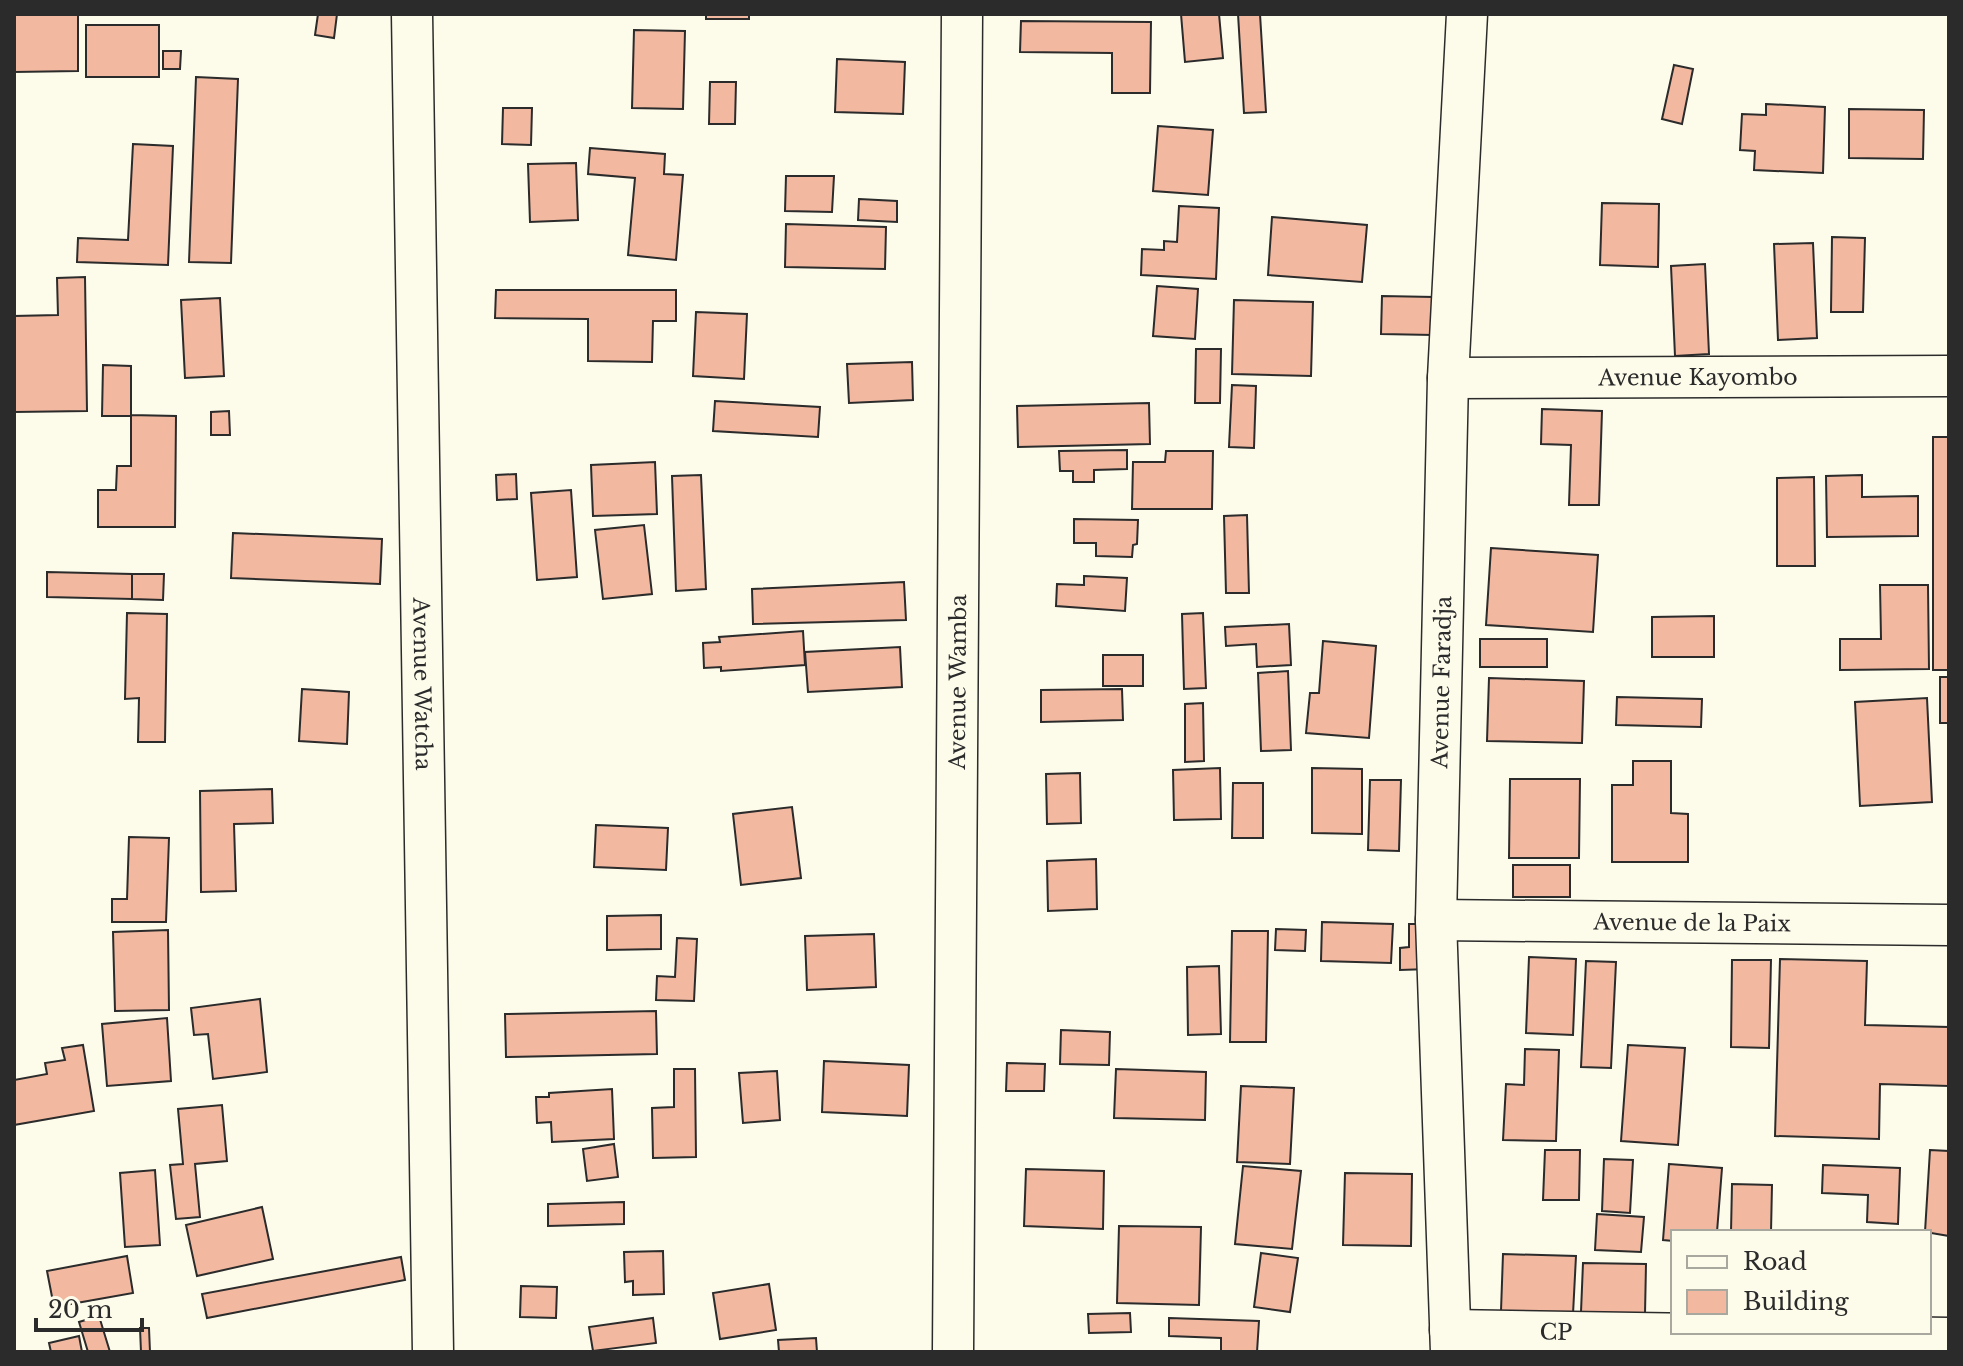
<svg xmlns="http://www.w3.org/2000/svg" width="1963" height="1366" viewBox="0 0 1963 1366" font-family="'Libre Baskerville',serif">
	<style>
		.building { fill: #f2b8a0; stroke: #2b2b2b; stroke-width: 2 }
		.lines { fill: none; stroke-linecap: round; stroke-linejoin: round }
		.minor-casing { stroke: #2b2b2b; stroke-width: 43 }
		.minor { stroke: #fdfbea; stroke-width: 40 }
		.labels { text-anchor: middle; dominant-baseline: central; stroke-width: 6; stroke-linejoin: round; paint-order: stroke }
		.street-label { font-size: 22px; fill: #2b2b2b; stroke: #fdfbea }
	</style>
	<rect width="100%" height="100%" fill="#fdfbea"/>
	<g class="building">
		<polygon points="14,14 78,14 78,71 14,72"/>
		<polygon points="318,14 337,14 334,38 315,35"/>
		<rect x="706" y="14" width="43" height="5"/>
		<polygon points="1181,14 1219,14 1223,58 1185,62"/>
		<polygon points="1238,14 1260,14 1266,112 1244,113"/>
		<polygon points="1021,21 1151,22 1150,93 1112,93 1112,53 1020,52"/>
		<rect x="86" y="25" width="73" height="52"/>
		<polygon points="634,30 685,31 683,109 632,108"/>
		<polygon points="163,51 181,51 180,69 163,69"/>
		<polygon points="837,59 905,62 903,114 835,112"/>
		<polygon points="1674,65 1693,69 1682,124 1662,119"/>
		<polygon points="196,77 238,79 231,263 189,262"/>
		<polygon points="710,82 736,82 735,124 709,124"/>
		<polygon points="1766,104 1825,107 1823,173 1754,170 1755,151 1740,150 1742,114 1766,115"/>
		<polygon points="503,108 532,108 531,145 502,144"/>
		<polygon points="1849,109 1924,110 1923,159 1849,158"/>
		<polygon points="1158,126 1213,130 1208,195 1153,191"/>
		<polygon points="133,144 173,146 168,265 77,262 78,238 128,240"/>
		<polygon points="590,148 665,154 664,174 683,175 676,260 628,255 635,178 588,174"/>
		<polygon points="576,163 578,220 530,222 528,164"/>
		<polygon points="786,176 834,176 832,212 785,211"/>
		<polygon points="859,199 897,201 897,222 858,220"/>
		<polygon points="1602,203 1659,204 1658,267 1600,265"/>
		<polygon points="1179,206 1219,208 1216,279 1141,275 1142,249 1164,250 1164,241 1177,242"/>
		<polygon points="1272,217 1367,225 1362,282 1268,275"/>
		<polygon points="786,224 886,227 885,269 785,267"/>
		<polygon points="1832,237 1865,238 1863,312 1831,312"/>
		<polygon points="1813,243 1817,338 1778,340 1774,244"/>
		<polygon points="1705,264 1709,354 1675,356 1671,266"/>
		<polygon points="85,277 87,411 14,412 14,316 58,315 57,278"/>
		<polygon points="1157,286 1198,289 1195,339 1153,336"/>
		<polygon points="496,290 676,290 676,321 653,321 652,362 588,361 588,319 495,318"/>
		<polygon points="1382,296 1434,297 1433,335 1381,334"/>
		<polygon points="220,298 224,376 185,378 181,300"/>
		<polygon points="1234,300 1313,302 1311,376 1232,374"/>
		<polygon points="696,312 747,314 744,379 693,376"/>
		<polygon points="1196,349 1221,349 1220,403 1195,403"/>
		<polygon points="912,362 913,400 849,403 847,364"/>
		<polygon points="103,365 131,366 131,415 176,416 175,527 98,527 98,490 116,490 117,466 131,466 131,416 102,416"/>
		<polygon points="1232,385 1256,386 1254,448 1229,447"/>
		<polygon points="715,401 820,407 818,437 713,431"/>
		<polygon points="1149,403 1150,444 1018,447 1017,406"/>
		<polygon points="1542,409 1602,411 1599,505 1569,505 1571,445 1541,444"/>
		<polygon points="229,411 230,435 211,435 211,412"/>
		<rect x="1933" y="437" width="16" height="233"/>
		<polygon points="1127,450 1127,469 1094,470 1094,482 1073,482 1073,471 1060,471 1059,451"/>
		<polygon points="1166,451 1213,451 1212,509 1132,509 1133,462 1165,462"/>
		<polygon points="655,462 657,514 593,516 591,465"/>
		<polygon points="516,474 517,499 497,500 496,475"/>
		<polygon points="701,475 706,589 676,591 672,476"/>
		<polygon points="1862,475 1862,497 1918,496 1918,536 1827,537 1826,476"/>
		<polygon points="1814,477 1815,566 1777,566 1777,478"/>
		<polygon points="571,490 577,577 537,580 531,493"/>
		<polygon points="1247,515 1249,593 1226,593 1224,516"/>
		<polygon points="1074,519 1138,520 1137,544 1133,545 1132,557 1096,556 1096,543 1074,543"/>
		<polygon points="644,525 652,594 603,599 595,530"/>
		<polygon points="233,533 382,539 380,584 231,578"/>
		<polygon points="1491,548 1598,555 1593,632 1486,625"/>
		<polygon points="47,572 132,574 132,599 47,597"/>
		<polygon points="132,574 164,574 163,600 132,599"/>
		<polygon points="1084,576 1127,578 1125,611 1056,606 1057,584 1084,585"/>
		<polygon points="904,582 906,620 753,624 752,589"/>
		<polygon points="1880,585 1928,585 1929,669 1840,670 1840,639 1881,639"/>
		<polygon points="127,613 167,614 165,742 138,742 139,698 125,699"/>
		<polygon points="1203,613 1206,688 1184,689 1182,614"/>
		<polygon points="1714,616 1714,657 1652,657 1652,617"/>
		<polygon points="1289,624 1291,665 1257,667 1256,644 1226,646 1225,627"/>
		<polygon points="803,631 805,665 721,671 721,667 704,668 703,643 720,642 719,637"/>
		<rect x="1480" y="639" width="67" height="28"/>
		<polygon points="1323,641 1376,646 1369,738 1306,733 1310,693 1319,693"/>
		<polygon points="900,647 902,687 808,692 805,652"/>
		<rect x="1103" y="655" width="40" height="31"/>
		<polygon points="1288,671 1291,750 1261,751 1258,673"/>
		<rect x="1940" y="677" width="9" height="46"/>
		<polygon points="1489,678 1584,681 1582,743 1487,741"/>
		<polygon points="302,689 349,692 347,744 299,741"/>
		<polygon points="1122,689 1123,720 1041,722 1041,690"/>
		<polygon points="1617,697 1702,699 1701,727 1616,725"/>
		<polygon points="1927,698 1932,802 1860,806 1855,702"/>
		<polygon points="1203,703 1204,761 1185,762 1185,704"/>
		<polygon points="1633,761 1671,761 1671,813 1688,814 1688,862 1612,862 1612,785 1633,785"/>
		<polygon points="1220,768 1221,819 1174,820 1173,770"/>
		<polygon points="1312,768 1362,769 1362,834 1312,833"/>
		<polygon points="1080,773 1081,823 1047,824 1046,774"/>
		<polygon points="1510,779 1580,779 1579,858 1509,858"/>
		<polygon points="1370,780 1401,780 1399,851 1368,850"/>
		<polygon points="1233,783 1263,783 1263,838 1232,838"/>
		<polygon points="272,789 273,823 234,824 236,891 201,892 200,791"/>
		<polygon points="792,807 801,878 741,885 733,814"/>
		<polygon points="596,825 668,828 666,870 594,867"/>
		<polygon points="129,837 169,838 166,922 112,922 112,899 127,899"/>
		<polygon points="1096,859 1097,909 1048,911 1047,861"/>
		<rect x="1513" y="865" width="57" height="32"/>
		<polygon points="661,915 661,949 607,950 607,916"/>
		<polygon points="1322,922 1393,924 1391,963 1321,961"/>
		<polygon points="1409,924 1429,924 1429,969 1400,970 1400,948 1409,947"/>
		<polygon points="1276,929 1306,930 1305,951 1275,950"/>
		<polygon points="168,930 169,1010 115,1011 113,932"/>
		<polygon points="1232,931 1268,931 1266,1042 1230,1042"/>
		<polygon points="874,934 876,987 807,990 805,936"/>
		<polygon points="677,938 697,939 694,1001 656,1000 657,976 675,977"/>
		<polygon points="1529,957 1576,959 1573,1035 1526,1033"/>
		<polygon points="1780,959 1867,961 1865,1025 1949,1027 1949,1086 1880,1084 1879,1139 1775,1136"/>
		<polygon points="1732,960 1771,960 1769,1048 1731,1047"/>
		<polygon points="1586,961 1616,962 1611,1068 1581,1067"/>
		<polygon points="1219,966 1221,1034 1188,1035 1187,967"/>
		<polygon points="260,999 267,1072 213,1079 208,1034 194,1035 191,1008"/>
		<polygon points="656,1011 657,1054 506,1057 505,1014"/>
		<polygon points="167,1018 171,1081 107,1086 102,1024"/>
		<polygon points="1061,1030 1110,1032 1109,1065 1060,1064"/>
		<polygon points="83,1045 94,1111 14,1125 14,1080 47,1074 45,1063 65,1060 62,1048"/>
		<polygon points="1628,1045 1685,1048 1678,1145 1621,1141"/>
		<polygon points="1525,1049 1559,1050 1556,1141 1503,1140 1506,1084 1524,1085"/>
		<polygon points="824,1061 909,1065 907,1116 822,1112"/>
		<polygon points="1007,1063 1045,1064 1044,1091 1006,1091"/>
		<polygon points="674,1069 695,1069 696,1157 653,1158 652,1108 674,1107"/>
		<polygon points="1116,1069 1206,1072 1205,1120 1114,1118"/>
		<polygon points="777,1071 780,1120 743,1123 739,1073"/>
		<polygon points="1241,1086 1294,1088 1290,1164 1237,1162"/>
		<polygon points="612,1089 614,1139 552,1142 551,1122 537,1123 536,1097 549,1097 549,1093"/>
		<polygon points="222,1105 227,1161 195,1164 200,1217 176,1219 170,1165 183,1164 178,1109"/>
		<polygon points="614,1144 618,1177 587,1181 583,1149"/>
		<polygon points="1545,1150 1580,1150 1579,1200 1543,1200"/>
		<polygon points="1930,1150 1949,1151 1949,1236 1925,1232"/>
		<polygon points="1604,1159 1633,1160 1630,1213 1602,1211"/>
		<polygon points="1669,1164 1722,1168 1717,1232 1673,1232 1673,1241 1663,1240"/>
		<polygon points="1823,1165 1900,1168 1898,1224 1867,1222 1868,1195 1822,1193"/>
		<polygon points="1243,1166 1301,1171 1292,1249 1235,1244"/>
		<polygon points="1026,1169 1104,1171 1103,1229 1024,1226"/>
		<polygon points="155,1170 160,1245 125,1247 120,1173"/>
		<polygon points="1345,1173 1412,1174 1411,1246 1343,1245"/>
		<polygon points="1732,1184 1772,1185 1771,1232 1731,1232"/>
		<polygon points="624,1202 624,1224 548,1226 548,1204"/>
		<polygon points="262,1207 273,1259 197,1276 186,1225"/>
		<polygon points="1597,1214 1644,1217 1641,1252 1595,1250"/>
		<polygon points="1119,1226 1201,1227 1199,1305 1117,1303"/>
		<polygon points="663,1251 664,1294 633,1295 633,1281 625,1282 624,1252"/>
		<polygon points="1261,1253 1298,1258 1290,1312 1254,1307"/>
		<polygon points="1503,1254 1576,1256 1573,1314 1501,1311"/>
		<polygon points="127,1256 133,1293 54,1307 47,1271"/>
		<polygon points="401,1257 405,1280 207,1318 202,1294"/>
		<polygon points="1583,1263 1646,1264 1645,1314 1581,1312"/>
		<polygon points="769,1284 776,1330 720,1339 713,1293"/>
		<polygon points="521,1286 557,1287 556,1318 520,1317"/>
		<polygon points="1130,1313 1131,1332 1089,1333 1088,1314"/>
		<polygon points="99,1316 110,1352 88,1352 79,1322"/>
		<polygon points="653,1318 656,1343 593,1351 589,1327"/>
		<polygon points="1169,1318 1259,1321 1257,1352 1221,1352 1221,1338 1169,1336"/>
		<polygon points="140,1328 149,1328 150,1352 141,1352"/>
		<polygon points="79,1336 82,1352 51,1352 49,1343"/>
		<polygon points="816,1338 817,1352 779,1352 778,1340"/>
	</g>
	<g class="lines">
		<defs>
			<g id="minor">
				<path id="s1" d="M412 14 433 1352"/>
				<path id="s2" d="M1448 378 1949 376"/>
				<path id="s3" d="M1436 920 1949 925"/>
				<path id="s4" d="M1450 1330 1949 1338"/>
				<path id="s5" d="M953 1352 962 14"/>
				<path id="s6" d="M1451 1352 1436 920 1448 378 1467 14"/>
			</g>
		</defs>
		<use href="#minor" class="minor-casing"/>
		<use href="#minor" class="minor"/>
	</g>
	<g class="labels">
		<g class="street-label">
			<text stroke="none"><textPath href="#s2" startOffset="250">Avenue Kayombo</textPath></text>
			<text stroke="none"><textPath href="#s1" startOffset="670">Avenue Watcha</textPath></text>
			<text stroke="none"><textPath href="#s5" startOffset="670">Avenue Wamba</textPath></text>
			<text stroke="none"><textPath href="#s6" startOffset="670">Avenue Faradja</textPath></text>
			<text stroke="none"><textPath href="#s3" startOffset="256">Avenue de la Paix</textPath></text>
			<text stroke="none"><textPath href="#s4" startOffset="106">CP</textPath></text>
		</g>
	</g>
	<rect width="1963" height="1366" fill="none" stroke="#2b2b2b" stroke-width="32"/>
	<rect x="1671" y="1230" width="260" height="104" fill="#fdfbea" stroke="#a9a89e" stroke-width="2"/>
	<rect x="1687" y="1256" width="40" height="12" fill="#fdfbea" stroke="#a9a89e" stroke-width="2"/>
	<text x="1743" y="1270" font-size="24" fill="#2b2b2b">Road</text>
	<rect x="1687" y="1290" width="40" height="24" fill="#f2b8a0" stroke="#a9a89e" stroke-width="2"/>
	<text x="1743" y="1310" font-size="24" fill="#2b2b2b">Building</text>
	<path d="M36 1318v12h106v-12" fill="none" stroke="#2b2b2b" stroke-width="4"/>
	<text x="48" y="1318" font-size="24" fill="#2b2b2b" stroke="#fdfbea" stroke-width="6" paint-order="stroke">20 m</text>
</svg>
